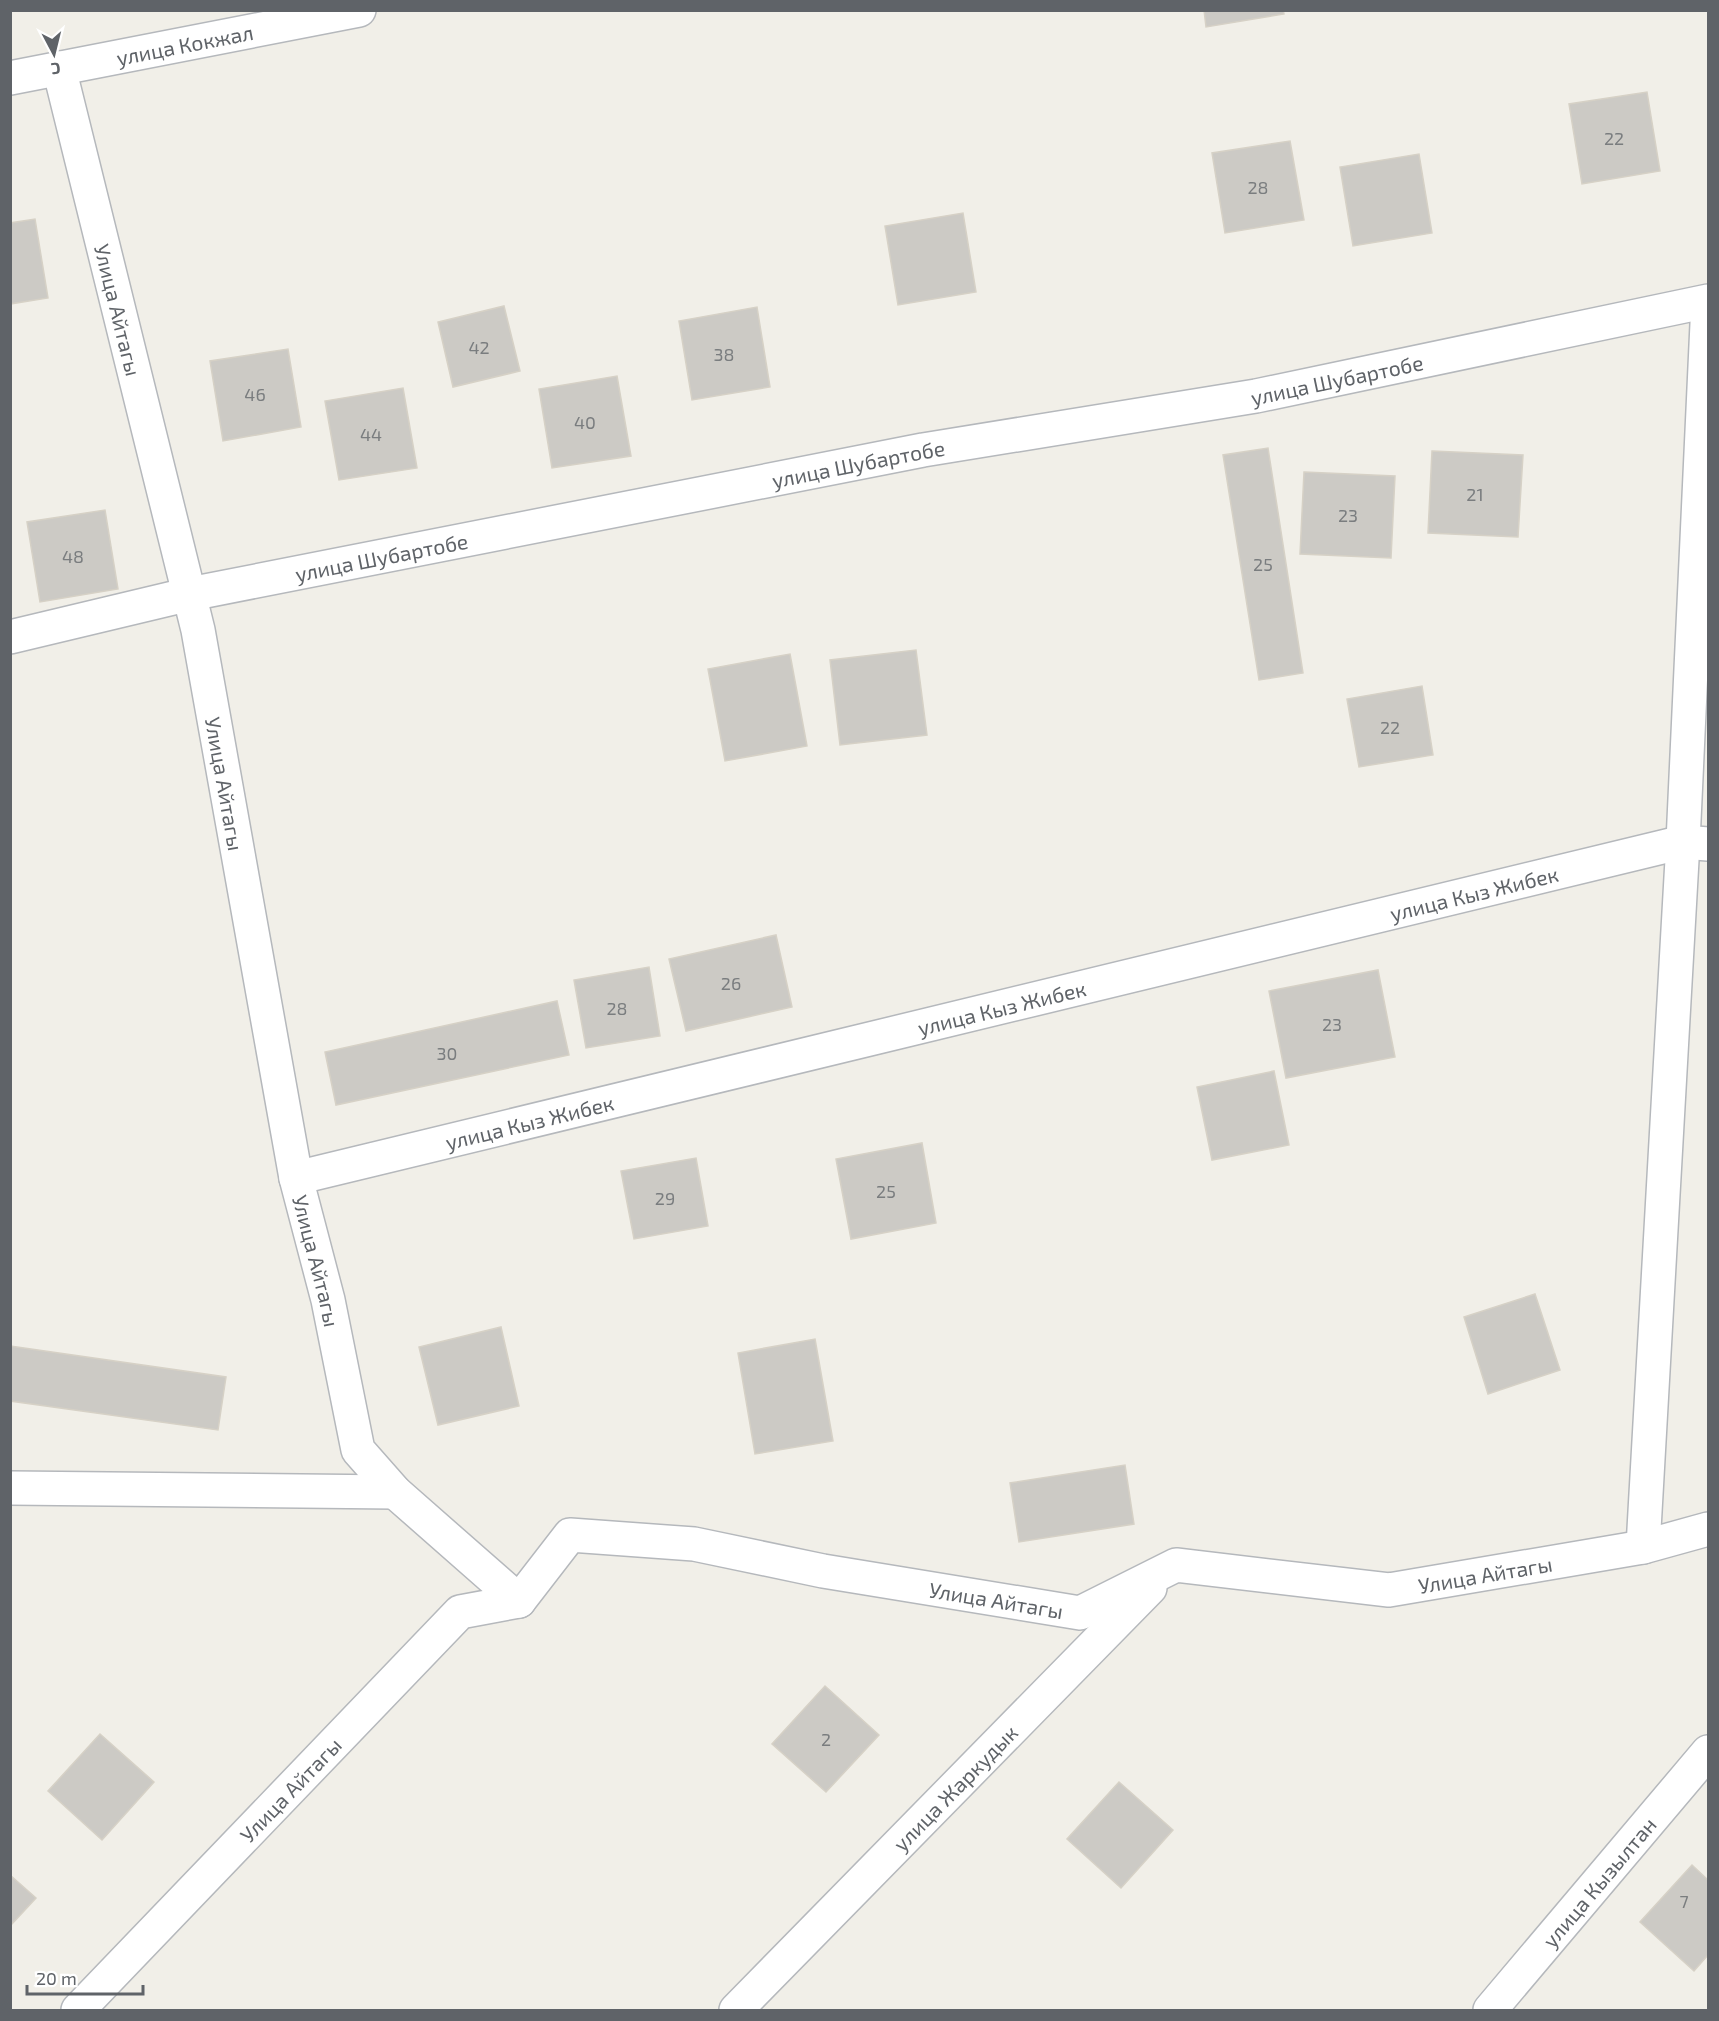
<svg xmlns="http://www.w3.org/2000/svg" width="1719" height="2021" viewBox="0 0 1719 2021" font-family="'Exo 2',sans-serif">
	<style>
		.building { fill: #cccac5; stroke: #d6d1c6; stroke-width: 1.5 }
		.lines { fill: none; stroke-linecap: round; stroke-linejoin: round }
		.minor-casing { stroke: #b5b8bc; stroke-width: 36 }
		.minor { stroke: #fff; stroke-width: 33 }
		.labels { text-anchor: middle; dominant-baseline: central; stroke-width: 4.5; stroke-linejoin: round; paint-order: stroke }
		.number-label { font-size: 18px; fill: #7a7d7f }
		.street-label { font-size: 21px; fill: #5f6368; stroke: #fff }
	</style>
	<rect width="100%" height="100%" fill="#f1efe8"/>
	<g class="building">
		<polygon points="1204,10 1283,10 1284,14 1206,27"/>
		<polygon points="1647,92 1660,171 1582,184 1569,104"/>
		<polygon points="1290,141 1304,220 1225,233 1212,153"/>
		<polygon points="1419,154 1432,233 1353,246 1340,167"/>
		<polygon points="963,213 976,292 898,305 885,226"/>
		<polygon points="35,219 48,298 10,304 10,223"/>
		<polygon points="504,306 520,371 453,387 438,322"/>
		<polygon points="757,307 770,387 692,400 679,321"/>
		<polygon points="288,349 301,427 223,441 210,361"/>
		<polygon points="617,376 631,456 552,468 539,389"/>
		<polygon points="403,388 417,468 339,480 325,401"/>
		<polygon points="1268,448 1303,673 1259,680 1223,455"/>
		<polygon points="1432,451 1523,455 1518,537 1428,533"/>
		<polygon points="1304,472 1395,476 1391,558 1300,554"/>
		<polygon points="105,510 118,589 40,602 27,522"/>
		<polygon points="916,650 927,735 840,745 830,660"/>
		<polygon points="790,654 807,746 725,761 708,669"/>
		<polygon points="1422,686 1433,755 1359,767 1347,699"/>
		<polygon points="776,935 792,1007 686,1031 669,959"/>
		<polygon points="649,967 660,1036 586,1048 574,980"/>
		<polygon points="1378,970 1395,1057 1286,1078 1269,991"/>
		<polygon points="557,1001 569,1055 336,1105 325,1052"/>
		<polygon points="1274,1071 1289,1145 1212,1160 1197,1087"/>
		<polygon points="922,1143 936,1223 851,1239 836,1159"/>
		<polygon points="696,1158 708,1226 634,1239 621,1171"/>
		<polygon points="1535,1294 1560,1370 1488,1394 1464,1317"/>
		<polygon points="501,1327 519,1406 438,1425 419,1347"/>
		<polygon points="815,1339 833,1441 755,1454 738,1353"/>
		<polygon points="10,1346 226,1377 218,1430 10,1401"/>
		<polygon points="1125,1465 1134,1524 1019,1542 1010,1483"/>
		<polygon points="825,1686 879,1735 826,1792 772,1744"/>
		<polygon points="100,1734 154,1782 102,1840 48,1791"/>
		<polygon points="1119,1782 1173,1830 1121,1888 1067,1839"/>
		<polygon points="1692,1865 1708,1880 1708,1955 1694,1971 1640,1922"/>
		<polygon points="10,1875 36,1898 10,1926"/>
	</g>
	<g class="lines">
		<defs>
			<g id="minor">
				<path id="s1" d="M59 68 198 630 296 1178 328 1300 358 1450 395 1492 519 1601 570 1535 694 1544 823 1571 1080 1613 1176 1565 1389 1590 1643 1547 1708 1529"/>
				<path id="s2" d="M10 78 359 10"/>
				<path id="s3" d="M10 637 190 594 923 450 1256 396 1708 301"/>
				<path id="s4" d="M296 1178 1683 842 1708 844"/>
				<polyline points="10,1488 395,1492"/>
				<polyline points="1643,1547 1683,842 1708,302"/>
				<path id="s5" d="M78 2010 460 1612 519 1601"/>
				<path id="s6" d="M736 2010 1150 1588"/>
				<path id="s7" d="M1490 2010 1708 1752"/>
			</g>
		</defs>
		<use href="#minor" class="minor-casing"/>
		<use href="#minor" class="minor"/>
	</g>
	<g class="labels">
		<g class="number-label">
			<text x="1614" y="138">22</text>
			<text x="1258" y="187">28</text>
			<text x="479" y="347">42</text>
			<text x="724" y="354">38</text>
			<text x="255" y="394">46</text>
			<text x="585" y="422">40</text>
			<text x="371" y="434">44</text>
			<text x="1475" y="494">21</text>
			<text x="1348" y="515">23</text>
			<text x="73" y="556">48</text>
			<text x="1263" y="564">25</text>
			<text x="1390" y="727">22</text>
			<text x="731" y="983">26</text>
			<text x="617" y="1008">28</text>
			<text x="1332" y="1024">23</text>
			<text x="447" y="1053">30</text>
			<text x="886" y="1191">25</text>
			<text x="665" y="1198">29</text>
			<text x="826" y="1739">2</text>
			<text x="1684" y="1901">7</text>
		</g>
		<g class="street-label">
			<text stroke="none"><textPath href="#s2" startOffset="178">улица Кокжал</textPath></text>
			<text stroke="none"><textPath href="#s1" startOffset="249">Улица Айтагы</textPath></text>
			<text stroke="none"><textPath href="#s3" startOffset="1352">улица Шубартобе</textPath></text>
			<text stroke="none"><textPath href="#s3" startOffset="866">улица Шубартобе</textPath></text>
			<text stroke="none"><textPath href="#s3" startOffset="380">улица Шубартобе</textPath></text>
			<text stroke="none"><textPath href="#s1" startOffset="735">Улица Айтагы</textPath></text>
			<text stroke="none"><textPath href="#s4" startOffset="1212">улица Кыз Жибек</textPath></text>
			<text stroke="none"><textPath href="#s4" startOffset="726">улица Кыз Жибек</textPath></text>
			<text stroke="none"><textPath href="#s4" startOffset="240">улица Кыз Жибек</textPath></text>
			<text stroke="none"><textPath href="#s1" startOffset="1221">Улица Айтагы</textPath></text>
			<text stroke="none"><textPath href="#s1" startOffset="2655">Улица Айтагы</textPath></text>
			<text stroke="none"><textPath href="#s1" startOffset="2151">Улица Айтагы</textPath></text>
			<text stroke="none"><textPath href="#s6" startOffset="312">улица Жаркудык</textPath></text>
			<text stroke="none"><textPath href="#s5" startOffset="306">Улица Айтагы</textPath></text>
			<text stroke="none"><textPath href="#s7" startOffset="168">улица Кызылтан</textPath></text>
		</g>
	</g>
	<rect width="1719" height="2021" fill="none" stroke="#5f6368" stroke-width="24"/>
	<g transform="translate(54 54) rotate(173)" stroke="#ffffff" stroke-width="4.5" paint-order="stroke">
	<path d="M0-4.5L10 22L0 15L-10 22Z" fill="#5f6368"/>
	<text y="-9" font-size="16" font-weight="bold" text-anchor="middle" fill="#5f6368">С</text>
	</g>
	<path d="M27 1985v9h116v-9" fill="none" stroke="#5f6368" stroke-width="3"/>
	<text x="36" y="1985" font-size="18" fill="#5f6368" stroke="#ffffff" stroke-width="4.5" paint-order="stroke">20 m</text>
</svg>
